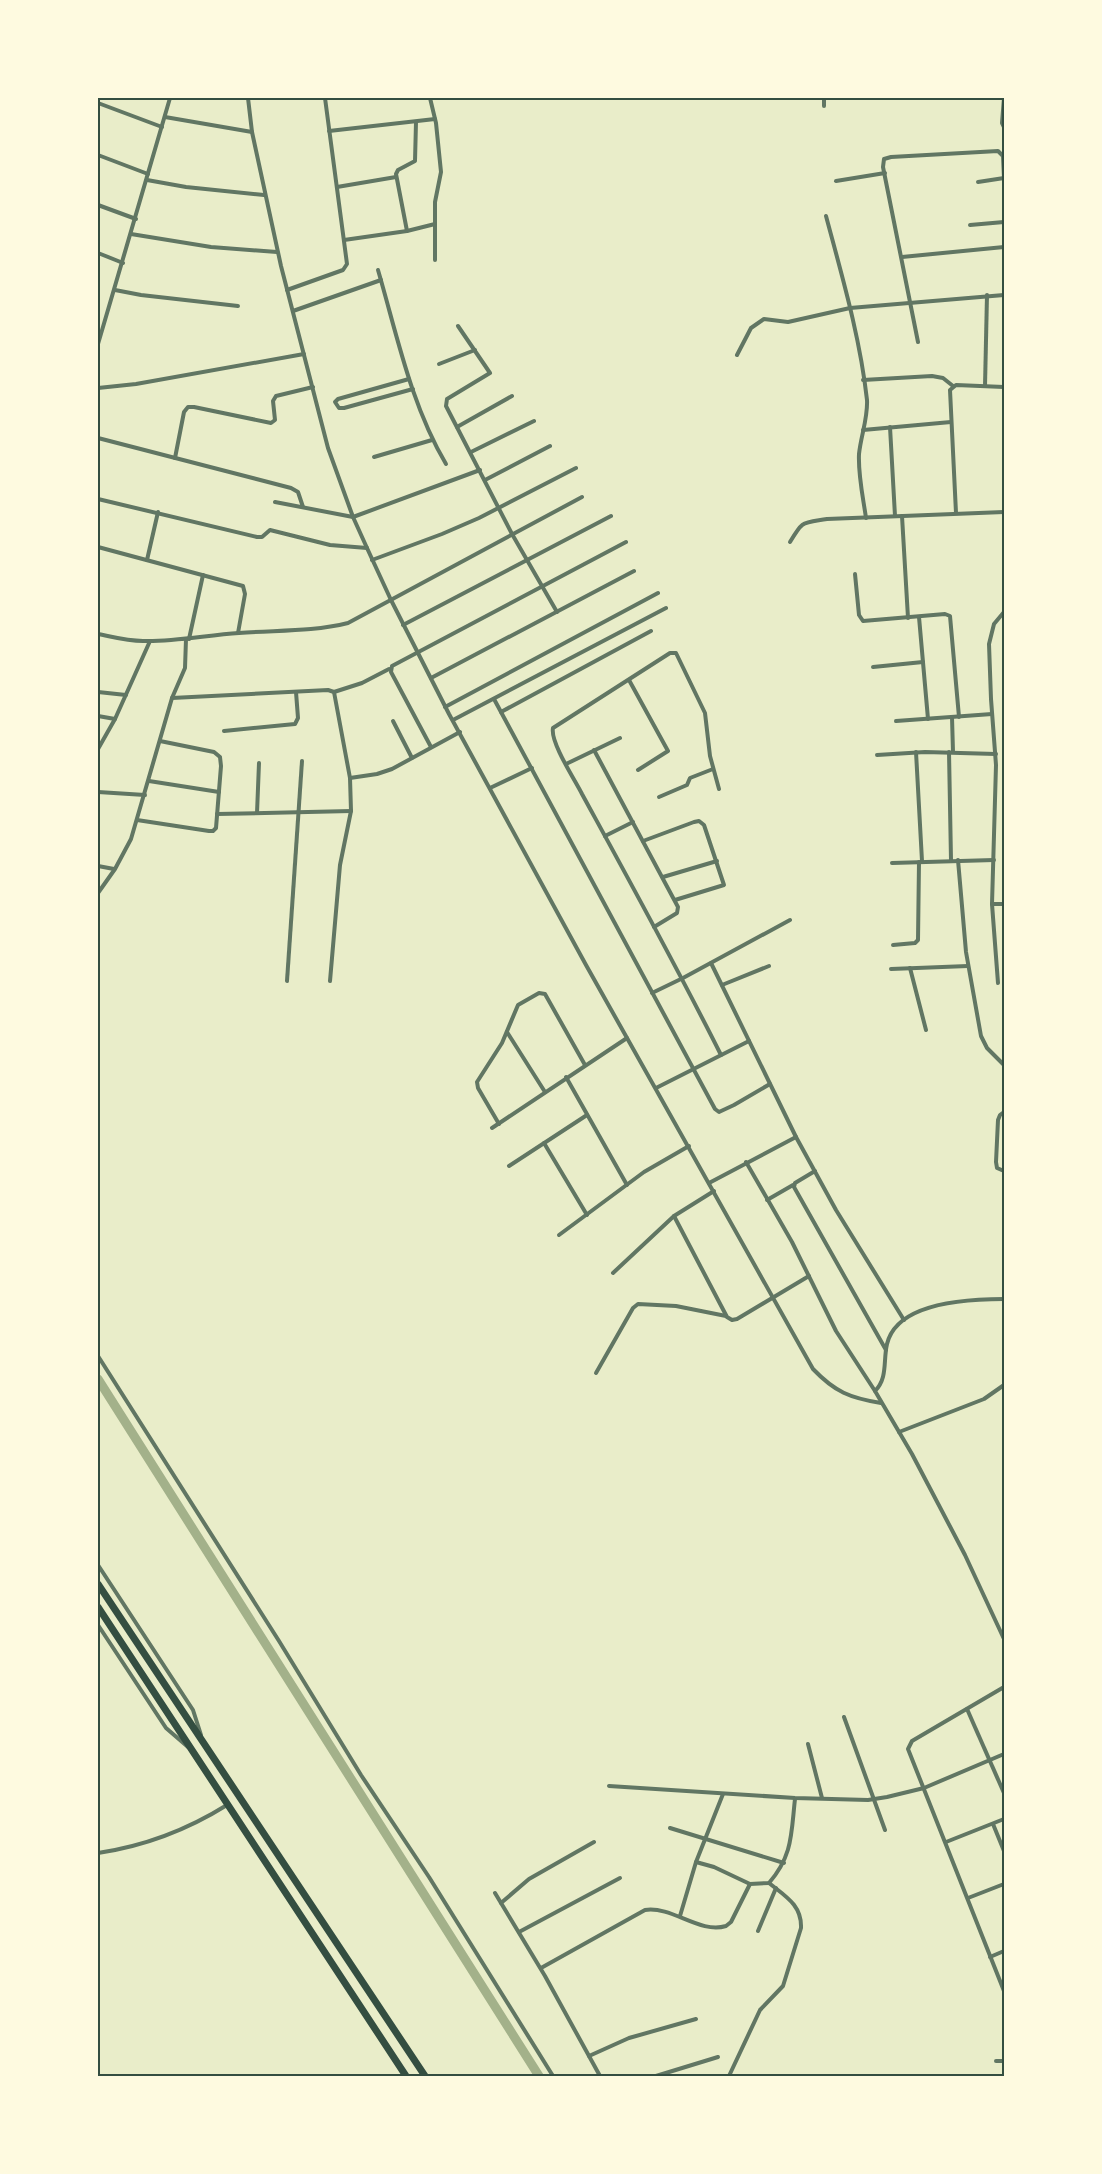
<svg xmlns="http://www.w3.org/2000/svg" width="1102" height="2174" viewBox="0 0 1102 2174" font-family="'IBM Plex Sans',sans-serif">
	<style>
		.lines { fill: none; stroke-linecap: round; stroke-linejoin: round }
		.canal { stroke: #a3b18a; stroke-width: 9 }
		.minor { stroke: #617663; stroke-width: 4 }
		.trunk { stroke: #344e41; stroke-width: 7 }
		.neatline { fill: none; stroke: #344e41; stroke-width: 2 }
	</style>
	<rect width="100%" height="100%" fill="#e9edc9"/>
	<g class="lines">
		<polyline class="canal" points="98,1379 539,2076"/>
		<g class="minor">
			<path d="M248 98 252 132 281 266 328 448 353 517 367 548 391 600 449 714 586 965 813 1369C835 1392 850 1398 881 1403"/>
			<polyline points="430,98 436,123 441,172 435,202 435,260"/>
			<polyline points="824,98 824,106"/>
			<polyline points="1004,98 1002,123 1004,127"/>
			<polyline points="98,103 162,127"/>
			<polyline points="165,117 252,132"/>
			<polyline points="329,131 435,119"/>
			<polyline points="98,155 148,174"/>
			<polyline points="147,180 186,187 264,195"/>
			<polyline points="836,181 885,173"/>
			<polyline points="978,182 1004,178"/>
			<polyline points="337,187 396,177"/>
			<polyline points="98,205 136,219"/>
			<path d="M826 216C842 276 860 337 867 400 868 418 861 435 859 454 858 475 863 497 866 518"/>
			<polyline points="970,225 1004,222"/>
			<polyline points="407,231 396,174 398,170 415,161 416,122"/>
			<polyline points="131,234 211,247 277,252"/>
			<polyline points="344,240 407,231 435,224"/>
			<polyline points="98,253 123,263"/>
			<polyline points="902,257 1004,247"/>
			<path d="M378 270C397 335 411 405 446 464"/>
			<polyline points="115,290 141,295 238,306"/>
			<polyline points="287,290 343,270 347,264 325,98"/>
			<polyline points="293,311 381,280"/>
			<polyline points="458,326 490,373 447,399 446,406 512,534 557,612"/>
			<polyline points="918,342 883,167 884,159 891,157 998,151 1003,156 1004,178"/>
			<polyline points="98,344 170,98"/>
			<polyline points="737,355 751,328 764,319 788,322 850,308 1004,295"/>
			<polyline points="439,364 475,350"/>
			<polyline points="409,379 338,399 335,402 339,408 344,408 413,389"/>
			<polyline points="863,380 932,376 943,378 953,386"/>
			<polyline points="985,386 987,295"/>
			<polyline points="98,388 136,384 304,354"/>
			<polyline points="457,427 512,396"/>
			<polyline points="890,427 895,516"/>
			<polyline points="863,430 951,422"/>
			<polyline points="98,438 291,488 298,492 303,507"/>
			<polyline points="471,452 534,421"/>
			<polyline points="374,457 432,440"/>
			<polyline points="175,458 184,412 188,407 194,407 271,423 275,420 273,401 276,396 313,387"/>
			<polyline points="485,480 550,446"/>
			<polyline points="98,499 257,537 262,537 270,530 330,545 367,548"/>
			<polyline points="275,502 353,517 480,470"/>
			<polyline points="956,513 950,390 956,385 1004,387"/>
			<polyline points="902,516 908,618"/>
			<path d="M790 542C803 520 802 523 827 519L1004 512"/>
			<polyline points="98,547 243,586 245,594 238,633"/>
			<polyline points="147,560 158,512"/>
			<polyline points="372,560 442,534 479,518 576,468"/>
			<polyline points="855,574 859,615 863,621 945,614 950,616 959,717"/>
			<polyline points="919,617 928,719"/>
			<polyline points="403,625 611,516"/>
			<path d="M98 634C113 637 127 641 143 641 175 642 207 635 239 633 276 630 312 632 348 623L582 497"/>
			<polyline points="189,639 203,575"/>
			<polyline points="873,667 923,662"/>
			<polyline points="431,678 634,571"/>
			<polyline points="629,680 668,751 638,770"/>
			<polyline points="98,692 126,695"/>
			<polyline points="334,692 362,683 389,669"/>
			<polyline points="172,698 328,690 334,692 350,778 351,811 340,865 330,981"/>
			<polyline points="494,699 715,1109 719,1112 734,1105 770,1084"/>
			<polyline points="445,707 658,593"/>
			<polyline points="501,712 651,631"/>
			<polyline points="98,716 115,719"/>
			<polyline points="952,717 953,752"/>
			<polyline points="453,720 666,608"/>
			<polyline points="393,721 412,758"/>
			<polyline points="896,721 992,714"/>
			<polyline points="224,731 295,724 298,718 296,692"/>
			<polyline points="431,747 391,672 392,666 626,542"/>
			<polyline points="98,749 115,719 150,641"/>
			<polyline points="594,750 678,907 677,913 654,927"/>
			<polyline points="916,752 922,861"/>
			<polyline points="949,752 951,860"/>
			<polyline points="877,755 925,752 996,754"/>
			<polyline points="566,764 620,738"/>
			<polyline points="350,778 377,774 392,769 460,732"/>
			<polyline points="149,781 219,792"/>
			<polyline points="490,788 532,768"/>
			<path d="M719 789 710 756 705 713 676 653H670L553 728C550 742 575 780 582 794 629 880 677 967 721 1055"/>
			<polyline points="98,792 145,795"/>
			<polyline points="659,797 687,785 690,778 713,769"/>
			<polyline points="257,813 259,763"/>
			<polyline points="217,814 351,811"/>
			<polyline points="137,820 209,831 213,831 216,828 221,766 220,757 214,752 160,741"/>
			<polyline points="605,836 633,822"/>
			<polyline points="643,841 694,822 699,821 704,825 724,885 675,900"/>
			<polyline points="958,860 966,952 981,1036 987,1048 1004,1065"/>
			<polyline points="892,863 994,860"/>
			<polyline points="98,866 114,869"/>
			<polyline points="663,877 717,861"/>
			<polyline points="98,893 115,869 131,839 172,698 185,668 186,639"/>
			<polyline points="992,904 1004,904"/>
			<polyline points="893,945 915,943 918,940 919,862"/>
			<polyline points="711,963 796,1137 836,1210 904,1320"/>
			<polyline points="910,968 926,1030"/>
			<polyline points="891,969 968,966"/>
			<polyline points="287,981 302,761"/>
			<polyline points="998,983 992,904 996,765 991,699 989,644 994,624 1004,612"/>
			<polyline points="722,985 769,966"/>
			<polyline points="652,993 683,978 790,920"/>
			<polyline points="507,1032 545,1092"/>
			<polyline points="566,1077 627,1185"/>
			<polyline points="656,1088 749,1041"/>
			<polyline points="1004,1112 1000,1115 998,1120 996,1162 997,1168 1004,1171"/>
			<polyline points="499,1124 478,1088 477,1082 502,1043 518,1005 539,993 545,994 585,1065"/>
			<polyline points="492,1128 627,1038"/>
			<polyline points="544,1143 587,1215"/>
			<polyline points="746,1162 792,1242 836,1331 875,1391"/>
			<polyline points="509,1166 587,1115"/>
			<polyline points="815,1171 795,1183 794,1187 886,1350"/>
			<polyline points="709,1183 796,1137"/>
			<polyline points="767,1200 793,1185"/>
			<polyline points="674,1216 727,1317 732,1320 737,1319 809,1276"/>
			<polyline points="559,1235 644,1172 689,1146"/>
			<polyline points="613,1273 674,1216 714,1191"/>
			<path d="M1004 1299C970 1299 897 1302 887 1344 883 1361 888 1378 875 1391L912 1454 965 1555 1004 1639"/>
			<polyline points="98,1356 279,1641 361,1775 429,1877 553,2076"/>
			<polyline points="596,1373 633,1308 638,1304 676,1306 726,1316"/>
			<polyline points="899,1432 984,1399 1004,1385"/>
			<polyline points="98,1565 193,1710 201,1735"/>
			<polyline points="98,1625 166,1728 188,1747"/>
			<polyline points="1004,1687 912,1741 908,1749 1004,1991"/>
			<polyline points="967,1709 1004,1793"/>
			<polyline points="844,1717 885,1830"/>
			<polyline points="808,1744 822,1798"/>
			<polyline points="609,1786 795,1798 868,1800 887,1797 924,1788 1004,1754"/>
			<polyline points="993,1824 1004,1851"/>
			<polyline points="670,1828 784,1863"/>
			<polyline points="946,1842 1004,1819"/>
			<path d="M98 1853C145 1846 187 1830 227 1805"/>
			<polyline points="696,1862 714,1867 750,1884"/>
			<polyline points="495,1893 545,1976 600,2076"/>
			<polyline points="968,1898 1004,1884"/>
			<polyline points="501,1903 529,1879 594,1842"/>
			<polyline points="680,1916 696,1862 723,1794"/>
			<polyline points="758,1931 776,1888"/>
			<polyline points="519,1932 620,1878"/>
			<polyline points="990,1957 1004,1951"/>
			<path d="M541 1968 645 1910C673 1906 699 1934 726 1926L731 1922 750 1884 769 1883C793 1855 791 1834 795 1799"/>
			<polyline points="589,2056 629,2038 696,2019"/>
			<polyline points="996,2061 1004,2061"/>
			<polyline points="656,2076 718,2057"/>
			<path d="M729 2076 760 2010 783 1986 801 1928C802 1905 785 1896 769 1883"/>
		</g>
		<g class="trunk">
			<polyline points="98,1584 425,2076"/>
			<polyline points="98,1607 406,2076"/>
		</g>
	</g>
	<rect width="1102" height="2174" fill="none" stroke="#fefae0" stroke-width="198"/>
	<rect x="99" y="99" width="904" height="1976" class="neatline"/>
</svg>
